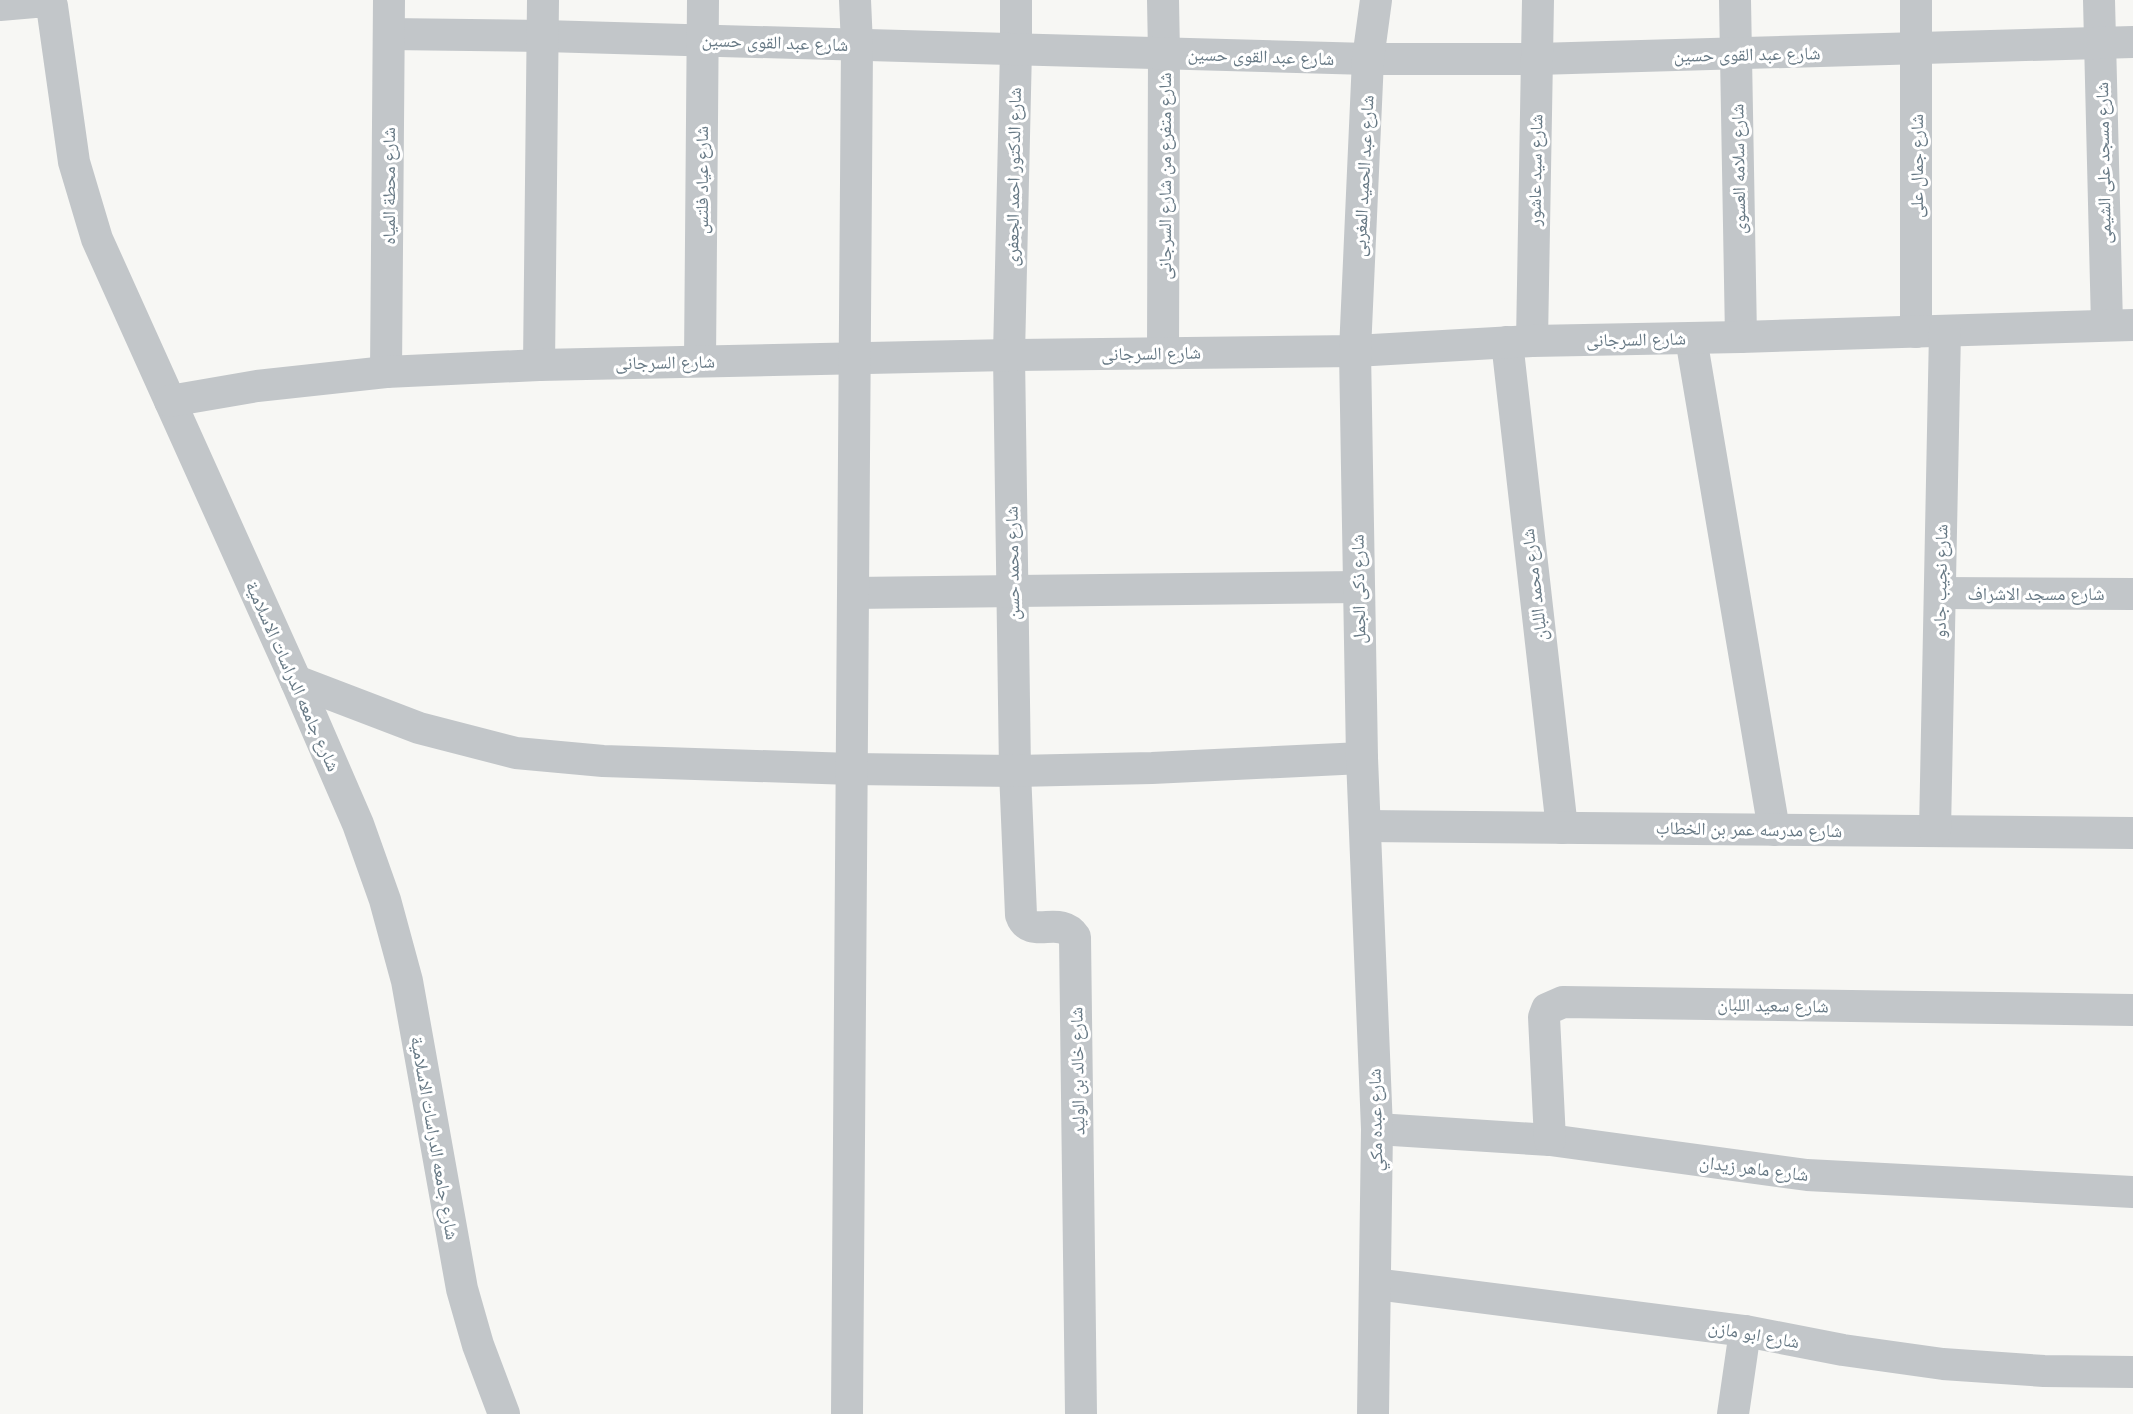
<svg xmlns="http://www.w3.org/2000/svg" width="2133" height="1414" viewBox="0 0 2133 1414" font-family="Quicksand,'Noto Naskh Arabic',sans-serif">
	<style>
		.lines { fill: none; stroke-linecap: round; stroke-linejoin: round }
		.street { stroke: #c2c6c9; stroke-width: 32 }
		.labels { text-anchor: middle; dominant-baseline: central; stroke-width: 6; stroke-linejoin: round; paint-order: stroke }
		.street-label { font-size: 18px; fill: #667884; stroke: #fff }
	</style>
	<rect width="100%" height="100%" fill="#f7f7f4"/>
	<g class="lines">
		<g class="street">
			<path d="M1016 0V49L1009 355 1015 771 1021 915C1030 941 1060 914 1075 937L1081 1414"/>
			<polyline points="1163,0 1164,53 1163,352"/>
			<polyline points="1735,0 1741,337"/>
			<polyline points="2099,0 2107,325"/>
			<polyline points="0,5 46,1 52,6 74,162 97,239 296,681 358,824 385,900 407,981 462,1289 478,1345 504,1414"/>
			<polyline points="389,34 544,36 1368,59 1537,59 2133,42"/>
			<polyline points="1916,332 1916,0"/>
			<polyline points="1691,338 1774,830"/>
			<polyline points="1532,341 1538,0"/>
			<polyline points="1507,342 1562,828"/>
			<polyline points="700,361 703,0"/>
			<polyline points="539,365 543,0"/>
			<polyline points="386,372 389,0"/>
			<polyline points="170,401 257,386 386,372 539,365 1009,355 1355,351 1532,341 1741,337 2133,325"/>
			<polyline points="853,593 1358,587"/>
			<polyline points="1940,593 2133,594"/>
			<polyline points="296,681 419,728 516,753 603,761 852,769 1015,771 1152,768 1362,758"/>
			<polyline points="1365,826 2133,833"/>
			<polyline points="1935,831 1945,331"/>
			<polyline points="1377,1129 1550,1140 1807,1175 2133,1192"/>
			<polyline points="1550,1140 1544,1017 1547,1009 1563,1002 2133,1010"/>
			<polyline points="1375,1284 1745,1331 1843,1350 1943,1364 2044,1371 2133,1372"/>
			<polyline points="847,1414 857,45 855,0"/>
			<polyline points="1373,1414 1377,1129 1362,758 1355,351 1368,59 1376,0"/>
			<polyline points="1733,1414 1745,1331"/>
		</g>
	</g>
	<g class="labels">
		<g class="street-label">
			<text transform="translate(775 42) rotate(2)">شارع عبد القوى حسين</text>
			<text transform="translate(1747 54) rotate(-1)">شارع عبد القوى حسين</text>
			<text transform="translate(1261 56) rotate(2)">شارع عبد القوى حسين</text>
			<text transform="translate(2103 163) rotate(-91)">شارع مسجد على الشيمى</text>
			<text transform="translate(1916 166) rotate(-90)">شارع جمال على</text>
			<text transform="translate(1738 169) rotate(-91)">شارع سلامه العسوى</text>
			<text transform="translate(1535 170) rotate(-89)">شارع سيد عاشور</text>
			<text transform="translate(1164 176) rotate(-90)">شارع متفرع من شارع السرجانى</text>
			<text transform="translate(1363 176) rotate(-87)">شارع عبد الحميد المغربى</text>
			<text transform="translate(1013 177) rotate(-89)">شارع الدكتور احمد الجعفرى</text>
			<text transform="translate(701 180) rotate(-90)">شارع عياد فلتس</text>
			<text transform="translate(388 186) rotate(-90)">شارع محطة المياه</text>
			<text transform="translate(1636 339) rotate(-1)">شارع السرجانى</text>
			<text transform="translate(1151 353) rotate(-1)">شارع السرجانى</text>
			<text transform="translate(665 362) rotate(-1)">شارع السرجانى</text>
			<text transform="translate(1012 563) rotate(-91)">شارع محمد حسن</text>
			<text transform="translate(1940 581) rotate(-89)">شارع نجيب جادو</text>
			<text transform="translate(1534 585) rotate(-97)">شارع محمد اللبان</text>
			<text transform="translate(1358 589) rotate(-91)">شارع ذكى الجمل</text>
			<text x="2036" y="593">شارع مسجد الاشراف</text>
			<text transform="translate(293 676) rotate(66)">شارع جامعه الدراسات الاسلامية</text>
			<text transform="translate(1749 829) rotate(1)">شارع مدرسه عمر بن الخطاب</text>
			<text transform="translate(1773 1005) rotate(1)">شارع سعيد اللبان</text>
			<text transform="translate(1077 1071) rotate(-91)">شارع خالد بن الوليد</text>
			<text transform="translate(1375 1120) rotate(-91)">شارع عبده مكي</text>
			<text transform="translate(435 1138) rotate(80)">شارع جامعه الدراسات الاسلامية</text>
			<text transform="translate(1754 1168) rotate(7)">شارع ماهر زيدان</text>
			<text transform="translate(1754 1334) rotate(10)">شارع ابو مازن</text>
		</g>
	</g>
</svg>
